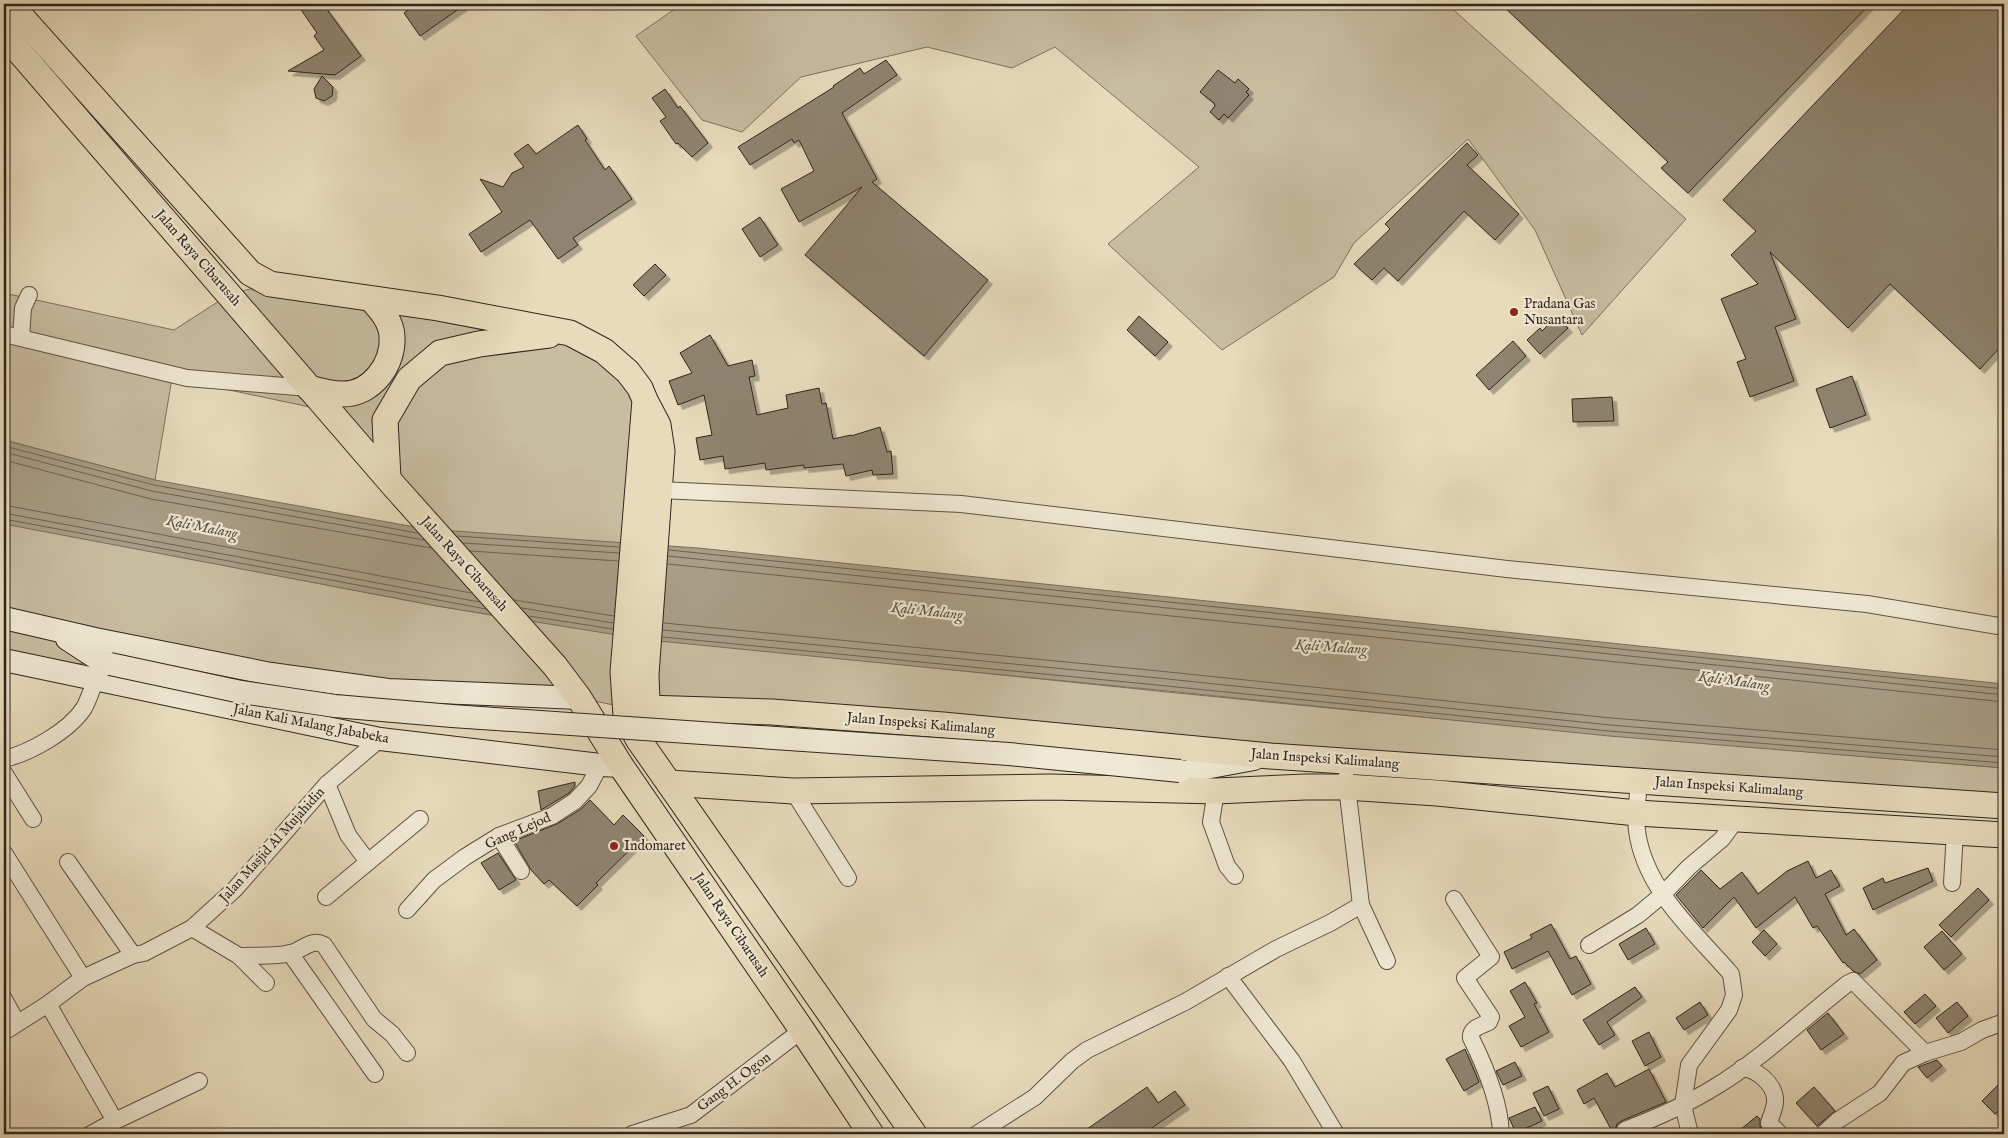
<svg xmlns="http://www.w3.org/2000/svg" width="2008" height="1138" viewBox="0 0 2008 1138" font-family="'IM FELL English',serif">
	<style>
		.green { fill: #c8bca1; stroke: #7c705e }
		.water { fill: #a89d86; stroke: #786d5c }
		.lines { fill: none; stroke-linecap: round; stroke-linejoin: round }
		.shore { stroke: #6c6151; stroke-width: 1 }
		.building { fill: #8f846f; stroke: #2f251c; filter: url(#shadow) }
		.street-casing { stroke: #5d5244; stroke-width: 18 }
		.secondary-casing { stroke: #2f251c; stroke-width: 24 }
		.primary-casing { stroke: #2f251c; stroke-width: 27 }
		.street { stroke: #efe8d3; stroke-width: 16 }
		.secondary { stroke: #efe8d3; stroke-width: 22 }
		.primary { stroke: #e7dbbc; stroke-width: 25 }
		.secondary-bridge-casing { stroke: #2f251c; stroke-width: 24; stroke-linecap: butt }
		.secondary-bridge { stroke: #efe8d3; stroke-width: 22 }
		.poi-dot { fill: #8f2418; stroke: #efe8d3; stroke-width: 2 }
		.labels { text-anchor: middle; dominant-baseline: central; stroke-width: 4.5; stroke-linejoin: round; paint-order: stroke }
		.street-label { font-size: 14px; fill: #2f251c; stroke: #efe8d3 }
		.poi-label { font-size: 14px; fill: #2f251c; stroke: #efe8d3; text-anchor: start }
		.water-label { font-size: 15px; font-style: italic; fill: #594f41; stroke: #efe8d3 }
	</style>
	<defs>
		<filter id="shadow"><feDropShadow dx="4.5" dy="4.5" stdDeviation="0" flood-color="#0004"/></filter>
	</defs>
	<rect width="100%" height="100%" fill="#e7dbbc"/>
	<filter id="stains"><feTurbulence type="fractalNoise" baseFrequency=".004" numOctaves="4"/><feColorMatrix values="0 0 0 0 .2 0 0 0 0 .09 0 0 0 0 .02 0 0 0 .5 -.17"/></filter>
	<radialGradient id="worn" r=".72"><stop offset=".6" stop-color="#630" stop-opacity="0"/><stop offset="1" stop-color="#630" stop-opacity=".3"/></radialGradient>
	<g class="green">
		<polygon points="682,4 1447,4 1686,219 1582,335 1535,230 1468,139 1354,243 1334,277 1222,350 1108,244 1199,167 1055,47 1012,68 927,47 801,77 742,132 702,120 636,36"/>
		<path d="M270 284 541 326 640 388 649 637C1100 687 1552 732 2004 768V806L624 707 579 698 388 690 95 639 104 663 34 665 4 659V523L437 606 509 618 329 411 172 378 155 480 4 440V293L174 330 230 294Z"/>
	</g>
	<polygon class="water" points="4,440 155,480 426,529 698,548 2004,684 2004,768 1609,736 1157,690 648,640 437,606 4,524"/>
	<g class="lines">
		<g class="shore">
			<polyline points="4,446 154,485 417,533"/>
			<polyline points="4,452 152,491 424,540"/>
			<polyline points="4,460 151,499 431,548"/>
			<polyline points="4,505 471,593"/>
			<polyline points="4,513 479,602"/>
			<polyline points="4,519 486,609"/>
			<polyline points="457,536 619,547"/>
			<polyline points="463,543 619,553"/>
			<polyline points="669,550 2004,689"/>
			<polyline points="470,551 618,561"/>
			<polyline points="668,556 2004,695"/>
			<polyline points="668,564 2004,702"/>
			<polyline points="514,600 614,616"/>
			<polyline points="522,608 613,623"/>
			<polyline points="529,616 613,629"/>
			<polyline points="664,623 1159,671 1611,718 2004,750"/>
			<polyline points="663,630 1158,678 1610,725 2004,757"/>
			<polyline points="663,637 1157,685 1609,731 2004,763"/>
		</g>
	</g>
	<g class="building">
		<polygon points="297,4 323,4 361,56 335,75 288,71 324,50 314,36 317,33"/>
		<polygon points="416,4 466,4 420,36 404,13"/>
		<polygon points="1501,4 1870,4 1688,193 1661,168 1668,162"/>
		<polygon points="1909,4 2004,4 2004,343 1980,369 1890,284 1848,328 1770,252 1796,319 1775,327 1794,381 1750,397 1737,362 1746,359 1721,299 1758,284 1731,255 1756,231 1723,200"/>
		<polygon points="886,60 897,75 842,113 877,179 872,182 988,280 924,356 805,255 862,187 799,222 781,189 814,171 799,140 794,143 792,139 750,165 738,147 834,87 833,86 860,68 864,74"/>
		<polygon points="1218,70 1235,83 1238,79 1249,89 1246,92 1249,95 1228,118 1224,114 1219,120 1210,112 1215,106 1214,103 1200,92"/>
		<polygon points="322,76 333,87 332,96 324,101 316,98 314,89"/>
		<polygon points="665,89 678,108 680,106 708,143 692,157 678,143 676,144 660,121 666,117 652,98"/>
		<polygon points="578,125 587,139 585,140 605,170 609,166 632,199 573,238 578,245 558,259 530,220 481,252 469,234 502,212 480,179 503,187 512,173 524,167 514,154 528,144 536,154"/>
		<polygon points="1467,143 1478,155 1467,165 1519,214 1495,240 1464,211 1398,281 1384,268 1372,280 1354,264 1390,229 1385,224"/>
		<polygon points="760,217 778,245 760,257 742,229"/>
		<polygon points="655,264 666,275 644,296 633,285"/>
		<polygon points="1139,316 1168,342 1155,356 1127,330"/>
		<polygon points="1557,316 1568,328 1540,354 1527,340 1540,328 1542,331"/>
		<polygon points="710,335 728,366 752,360 755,376 749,377 757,415 788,408 786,395 819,388 822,404 826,403 833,439 851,435 851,436 880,427 887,452 891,451 893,474 873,475 872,470 846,476 843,464 804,468 804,465 766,470 765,463 725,469 723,456 700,460 696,438 712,435 704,395 678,405 669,381 692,373 680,353"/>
		<polygon points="1513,341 1526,356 1489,390 1476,375"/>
		<polygon points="1852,376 1866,415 1830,428 1816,389"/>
		<polygon points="1612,397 1614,421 1573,422 1572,399"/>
		<polygon points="575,782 575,786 569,793 541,810 538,791"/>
		<polygon points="590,800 614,825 623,815 644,836 596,883 598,885 577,906 549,880 544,884 531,870 514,841 557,824 581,809"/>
		<polygon points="498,853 516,880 499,890 481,863"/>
		<polygon points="1808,861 1816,878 1831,870 1840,886 1825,894 1846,935 1854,929 1877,960 1860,974 1853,971 1844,962 1843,963 1817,926 1813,928 1795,897 1756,928 1734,897 1703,928 1676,895 1701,870 1720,889 1742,872 1758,894 1787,871"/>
		<polygon points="1928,868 1933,881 1873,910 1863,888 1883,878 1885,883"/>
		<polygon points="1978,888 1989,900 1951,937 1939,925"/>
		<polygon points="1551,924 1570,959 1576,956 1591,984 1572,995 1548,951 1512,969 1504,952 1532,938 1530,935"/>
		<polygon points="1646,928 1655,944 1628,960 1619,944"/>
		<polygon points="1764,930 1777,944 1765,956 1752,942"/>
		<polygon points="1942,931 1962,954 1944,970 1924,947"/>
		<polygon points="1525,982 1537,1003 1534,1004 1549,1032 1521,1047 1509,1026 1525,1017 1510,991"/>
		<polygon points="1635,987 1642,997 1607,1022 1615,1035 1599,1045 1583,1020"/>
		<polygon points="1925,994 1936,1006 1915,1024 1904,1012"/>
		<polygon points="1700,1002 1708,1015 1684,1030 1676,1018"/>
		<polygon points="1957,1002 1968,1016 1948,1033 1936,1018"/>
		<polygon points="1828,1013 1844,1034 1821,1050 1807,1030"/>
		<polygon points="1649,1032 1661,1057 1645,1066 1632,1041"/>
		<polygon points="1465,1049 1479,1082 1464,1091 1446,1059"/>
		<polygon points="1937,1060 1942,1066 1927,1078 1918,1067"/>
		<polygon points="1515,1062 1522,1076 1503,1085 1496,1071"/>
		<polygon points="1649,1069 1666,1102 1621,1121 1617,1124 1615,1131 1613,1133 1594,1098 1584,1104 1577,1090 1607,1073 1615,1087"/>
		<polygon points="2004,1079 2004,1106 1995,1114 1982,1101"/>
		<polygon points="1548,1086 1559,1109 1544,1116 1533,1093"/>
		<polygon points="1147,1087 1158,1103 1175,1091 1185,1105 1143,1134 1080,1134"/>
		<polygon points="1814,1087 1835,1111 1817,1126 1796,1103"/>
		<polygon points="1535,1107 1542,1121 1516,1133 1509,1118"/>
		<polygon points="1757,1116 1760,1119 1760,1126 1766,1134 1735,1134"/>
	</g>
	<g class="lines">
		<defs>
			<g id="street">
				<polyline points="4,334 187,378 309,388"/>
				<polyline points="21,338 23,308 29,295"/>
				<polyline points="660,490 961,504 1507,569 1867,604 2004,627"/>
				<path d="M4 759C30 753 69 731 84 708 89 699 92 688 96 679"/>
				<polyline points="4,773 33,819"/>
				<polyline points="1346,778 1361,905 1387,961"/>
				<path d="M1639 781C1638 797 1635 815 1637 831 1645 890 1694 931 1731 974L1734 995 1729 1010 1689 1065 1683 1105 1690 1134"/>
				<polyline points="327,784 348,835 368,862"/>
				<polyline points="793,791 848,878"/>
				<polyline points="1216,791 1211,822 1227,866 1235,876"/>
				<polyline points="499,836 521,871"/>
				<polyline points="4,853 83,978"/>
				<polyline points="68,862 133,955"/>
				<polyline points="1952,883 1955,831"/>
				<polyline points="326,897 420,819"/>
				<path d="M1454 899 1491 957 1465 978 1491 1017 1489 1022C1481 1026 1470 1028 1471 1038 1485 1066 1500 1103 1501 1134"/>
				<polyline points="407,910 434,880 465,857 499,836 552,816 575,801 589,786 600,765"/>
				<polyline points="192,928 239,956 266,983"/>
				<polyline points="1589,945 1638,915 1662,895 1689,867 1722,839 1738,817"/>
				<polyline points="290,953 375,1074"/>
				<path d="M239 956C254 955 277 957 291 953 303 950 311 938 324 945L374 1019 392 1034 407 1053"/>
				<polyline points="1228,976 1292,1061 1336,1134"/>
				<polyline points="4,999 17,1023"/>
				<polyline points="48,1004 115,1121"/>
				<polyline points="4,1032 48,1004 83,978 133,955 144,953 192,928 235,889 327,784 380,739"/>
				<path d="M1742 1068C1757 1069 1774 1084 1775 1099 1776 1107 1771 1115 1769 1123L1780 1134"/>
				<path d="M1625 1130C1656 1118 1686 1105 1715 1087 1760 1060 1805 1017 1847 984L1853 981 1925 1053 1961 1042 1982 1030 2004 1022"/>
				<polyline points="91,1134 115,1121 199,1081"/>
				<polyline points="632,1134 691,1115 802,1030"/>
				<polyline points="977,1134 1035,1097 1072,1061 1087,1050 1185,1002 1276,949 1330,923 1361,905"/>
				<polyline points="1823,1134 1837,1121 1880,1093 1903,1063 1925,1053"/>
			</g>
			<g id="secondary">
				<polyline points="4,618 95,639 271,674 388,690 579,698"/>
				<polyline points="67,639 104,663"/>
				<polyline points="4,660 380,739 600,765 621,766"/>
				<polyline points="1189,771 1254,759"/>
			</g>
			<g id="primary">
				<polyline points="10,4 250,273 270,284 438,308 570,333 604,351 628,372 640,388 645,400 623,672 626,716 638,739 914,1134"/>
				<polyline points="4,34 394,486 555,666 579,698 621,766 802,1030 871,1134"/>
				<path d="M309 388C320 391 331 394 343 394 372 394 394 364 392 336 391 321 381 310 372 300"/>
				<polyline points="647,404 658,425 662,451 646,675 648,725"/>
				<polyline points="388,478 385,420 409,379 440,353 479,344 549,335"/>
				<polyline points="646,708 772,712 943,725 1270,756 2004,806"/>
				<polyline points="669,783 793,791 1051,787 1216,791 1306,787 1346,787 1437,793 1637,813 2004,835"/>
			</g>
		</defs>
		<use href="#street" class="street-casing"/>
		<use href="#secondary" class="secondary-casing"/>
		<use href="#primary" class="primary-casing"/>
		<use href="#street" class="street"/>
		<use href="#secondary" class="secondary"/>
		<use href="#primary" class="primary"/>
		<defs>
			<polyline id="secondary-bridge" points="110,664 241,692 335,706 452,716 1009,754 1180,771"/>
		</defs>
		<use href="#secondary-bridge" class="secondary-bridge-casing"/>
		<use href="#secondary-bridge" class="secondary-bridge"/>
	</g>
	<g class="poi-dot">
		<circle cx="1514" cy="312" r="5"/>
		<circle cx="614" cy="846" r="5"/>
	</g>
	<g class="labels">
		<g class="street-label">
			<text transform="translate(198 258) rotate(49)">Jalan Raya Cibarusah</text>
			<text transform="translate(464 564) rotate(48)">Jalan Raya Cibarusah</text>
			<text transform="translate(311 724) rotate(11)">Jalan Kali Malang Jababeka</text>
			<text transform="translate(921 724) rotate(5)">Jalan Inspeksi Kalimalang</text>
			<text transform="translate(1325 759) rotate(4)">Jalan Inspeksi Kalimalang</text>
			<text transform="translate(1729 787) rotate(4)">Jalan Inspeksi Kalimalang</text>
			<text transform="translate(518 831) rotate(-24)">Gang Lejod</text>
			<text transform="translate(272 845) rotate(-48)">Jalan Masjid Al Mujahidin</text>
			<text transform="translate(731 925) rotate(56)">Jalan Raya Cibarusah</text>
			<text transform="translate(734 1082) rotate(-37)">Gang H. Ogon</text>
		</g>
		<g class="poi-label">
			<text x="1524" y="304">Pradana Gas<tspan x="1524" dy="16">Nusantara</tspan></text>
			<text x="624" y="846">Indomaret</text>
		</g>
		<g class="water-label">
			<text transform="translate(202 527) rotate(11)">Kali Malang</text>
			<text transform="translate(927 611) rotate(6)">Kali Malang</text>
			<text transform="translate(1331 647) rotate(4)">Kali Malang</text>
			<text transform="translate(1734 681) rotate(8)">Kali Malang</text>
		</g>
	</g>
	<rect width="2008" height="1138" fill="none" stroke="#e7dbbc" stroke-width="20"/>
	<rect x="5" y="5" width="1998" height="1128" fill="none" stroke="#2f251c" stroke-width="2.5"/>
	<rect x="10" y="10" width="1988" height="1118" fill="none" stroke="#2f251c"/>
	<rect width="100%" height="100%" filter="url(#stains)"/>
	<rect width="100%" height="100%" fill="url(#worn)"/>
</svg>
